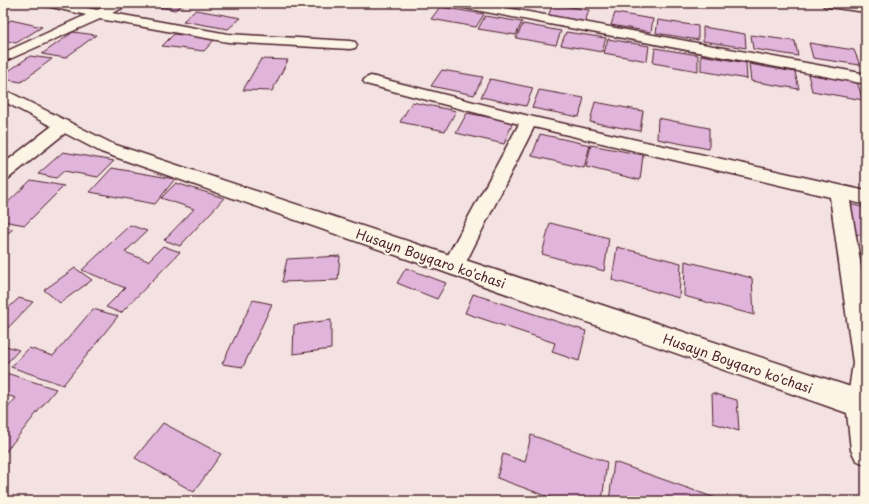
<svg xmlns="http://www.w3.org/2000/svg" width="869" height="504" viewBox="0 0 869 504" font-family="'Playpen Sans',sans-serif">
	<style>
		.building { fill: #e1b5db; stroke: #4a1f2b }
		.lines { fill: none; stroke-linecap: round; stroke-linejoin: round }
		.street-casing { stroke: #4a1f2b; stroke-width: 3 }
		.secondary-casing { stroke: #4a1f2b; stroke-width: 3 }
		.street { fill: #fcf5e5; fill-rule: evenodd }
		.secondary { fill: #fcf5e5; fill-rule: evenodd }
		.labels { text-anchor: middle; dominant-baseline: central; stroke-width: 4; stroke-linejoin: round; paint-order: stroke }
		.street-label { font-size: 13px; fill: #4a1f2b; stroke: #fcf5e5 }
	</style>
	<rect width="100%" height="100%" fill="#f4e2e2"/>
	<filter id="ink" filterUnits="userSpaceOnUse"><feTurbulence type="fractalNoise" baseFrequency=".025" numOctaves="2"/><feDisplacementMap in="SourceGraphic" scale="8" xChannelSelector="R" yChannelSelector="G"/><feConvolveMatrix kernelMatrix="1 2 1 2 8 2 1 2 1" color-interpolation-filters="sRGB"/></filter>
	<g filter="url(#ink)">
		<g class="building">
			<polygon points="145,3 185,3 175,10 143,4"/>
			<polygon points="553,4 589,10 585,22 548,16"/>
			<polygon points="440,7 484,14 476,27 431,19"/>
			<polygon points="196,10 241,18 228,29 183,21"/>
			<polygon points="615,13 653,19 651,32 611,25"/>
			<polygon points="485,16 522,22 516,35 478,29"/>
			<polygon points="11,20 42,27 16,43 3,40 3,25"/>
			<polygon points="658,20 698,26 698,40 656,33"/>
			<polygon points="523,24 561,31 556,45 516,38"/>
			<polygon points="703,27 745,34 746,48 703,41"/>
			<polygon points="73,32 96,35 65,58 42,54"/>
			<polygon points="566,32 606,38 602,52 561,45"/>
			<polygon points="174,34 215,39 204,51 162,46"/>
			<polygon points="751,35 795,41 798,56 753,49"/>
			<polygon points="608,39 649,46 647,61 604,53"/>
			<polygon points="809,43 854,50 860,65 813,58"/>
			<polygon points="655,48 698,55 698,71 653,63"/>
			<polygon points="701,55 746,63 747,79 701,71"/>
			<polygon points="30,56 52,59 21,82 3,79 3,75"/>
			<polygon points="261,59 288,60 272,91 243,90"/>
			<polygon points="749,64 795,72 799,89 751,81"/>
			<polygon points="442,70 483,77 474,95 431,86"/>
			<polygon points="808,74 857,82 863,100 812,91"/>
			<polygon points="490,79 533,88 526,106 481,97"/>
			<polygon points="539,90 584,98 579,117 532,108"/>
			<polygon points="412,102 456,111 445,131 400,122"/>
			<polygon points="595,102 643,111 640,131 590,122"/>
			<polygon points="467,113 513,122 504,144 456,133"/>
			<polygon points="658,118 709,128 709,149 657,139"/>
			<polygon points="540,134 590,145 584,168 532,156"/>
			<polygon points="591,145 643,155 640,180 586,167"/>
			<polygon points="63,152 114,161 98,177 64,171 56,178 38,174"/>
			<polygon points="112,168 175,179 155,204 90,192"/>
			<polygon points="31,180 64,186 25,225 3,221 3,207"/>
			<polygon points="176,183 224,198 180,246 164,240 194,209 161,198"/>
			<polygon points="849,204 866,208 866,236 856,234"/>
			<polygon points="550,223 609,238 604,271 542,254"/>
			<polygon points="130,225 147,231 125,252 148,261 163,246 180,252 121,313 106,307 125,288 82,270"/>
			<polygon points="3,226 13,229 3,237"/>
			<polygon points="617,247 681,263 679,298 612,280"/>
			<polygon points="340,256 338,280 282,282 287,259"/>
			<polygon points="685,261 752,278 754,315 684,296"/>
			<polygon points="75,268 92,280 60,303 44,290"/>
			<polygon points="406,268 446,283 437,299 397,283"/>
			<polygon points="473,294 586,331 579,361 552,352 555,343 465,313"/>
			<polygon points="19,298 33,302 3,333 3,313"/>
			<polygon points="253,300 272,304 243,367 222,364"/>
			<polygon points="93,309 118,316 63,385 11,367 29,348 53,356"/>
			<polygon points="331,320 331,349 293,354 294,325"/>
			<polygon points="3,345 19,350 3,367"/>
			<polygon points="3,372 56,389 3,455 3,413 16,398 3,394"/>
			<polygon points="712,393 737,400 739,431 713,423"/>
			<polygon points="163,423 221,454 194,492 135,458"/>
			<polygon points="531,435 607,462 602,501 560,501 497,478 503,454 525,462"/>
			<polygon points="614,462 724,501 609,501"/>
		</g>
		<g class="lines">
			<defs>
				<g id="street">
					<polygon points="45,3 66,3 97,10 113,3 129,3 127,6 112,13 228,34 350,41 355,42 357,45 355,48 350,49 228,42 100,19 3,62 3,53 86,15 47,6"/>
					<polygon points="454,3 480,3 866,74 866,84 460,7 456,6"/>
					<polygon points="822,3 866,4 866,12 828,7 824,6"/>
					<polygon points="371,76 529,116 866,191 866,205 850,201 866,296 866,414 860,417 851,413 847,404 853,363 830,197 534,127 461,272 453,275 445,272 442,266 519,124 366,84 363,81 366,78"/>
					<polygon points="63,121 69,122 71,126 69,130 9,178 3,180 3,164 57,122"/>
				</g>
				<polygon id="secondary" points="3,90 9,92 113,144 866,392 866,465 856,460 851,450 847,413 101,152 3,101"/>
			</defs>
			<use href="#street" class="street-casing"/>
			<use href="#secondary" class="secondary-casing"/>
			<use href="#street" class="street"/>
			<use href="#secondary" class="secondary"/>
		</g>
	</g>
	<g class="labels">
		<g class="street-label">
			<text transform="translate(431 258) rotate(19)">Husayn Boyqaro ko'chasi</text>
			<text transform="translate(738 363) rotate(19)">Husayn Boyqaro ko'chasi</text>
		</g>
	</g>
	<rect width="869" height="504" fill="none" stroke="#fcf5e5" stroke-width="16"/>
	<rect x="8" y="8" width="853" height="488" fill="none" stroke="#4a1f2b" stroke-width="1.5" filter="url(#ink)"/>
</svg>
